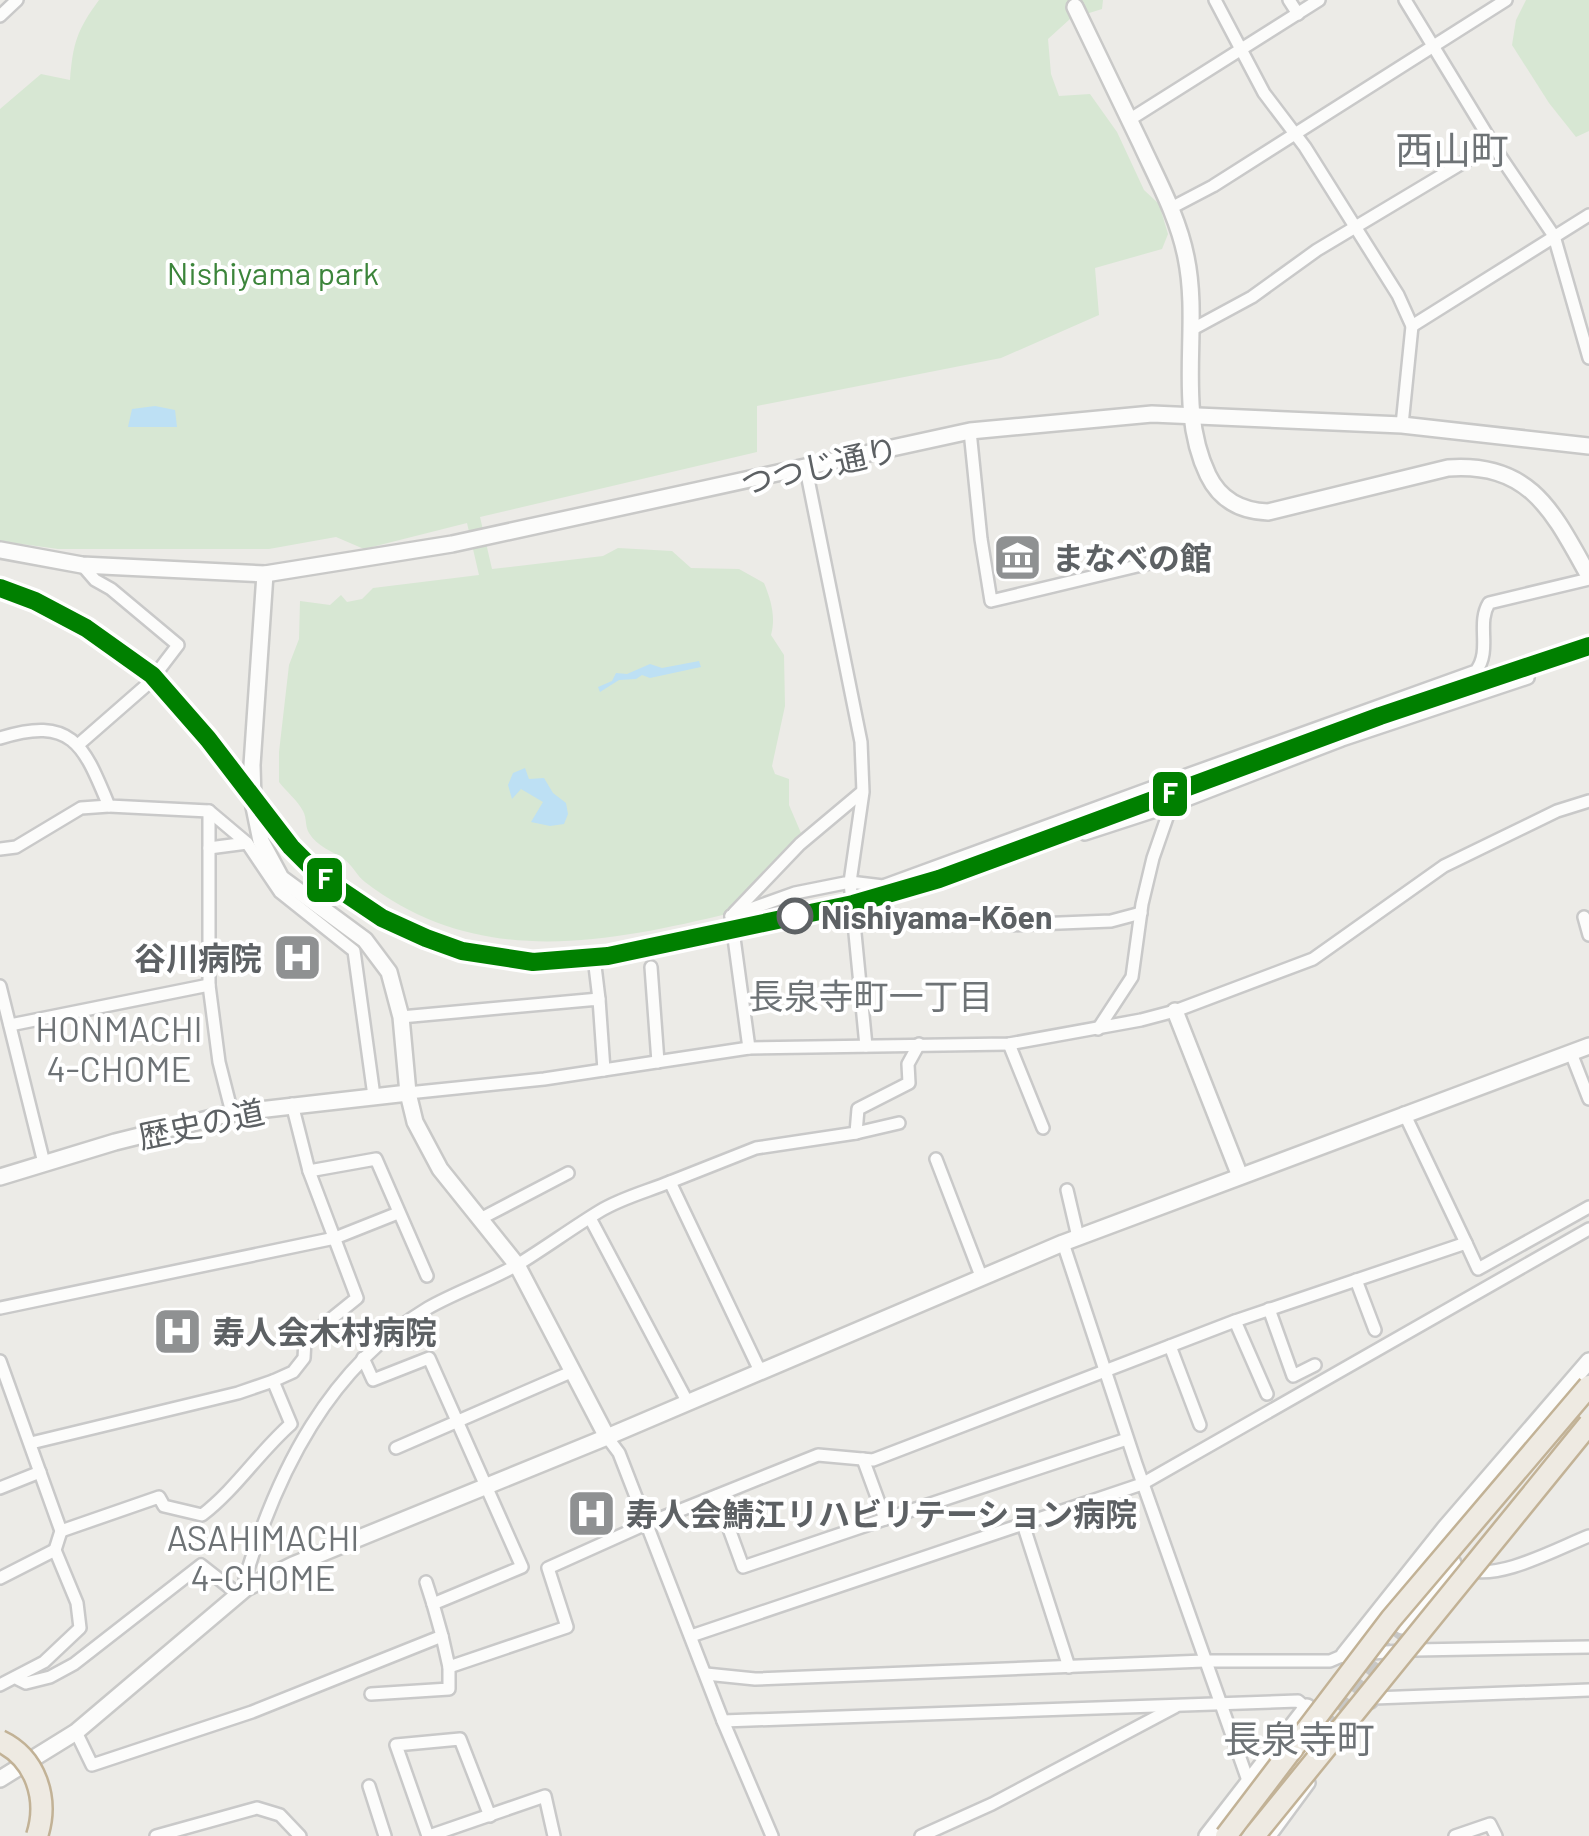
<svg xmlns="http://www.w3.org/2000/svg" width="1589" height="1836" viewBox="0 0 1589 1836" font-family="Barlow,'Noto Sans JP',sans-serif">
	<style>
		.green { fill: #d7e7d3 }
		.water { fill: #bde0f4 }
		.lines { fill: none; stroke-linecap: round; stroke-linejoin: round }
		.secondary-tunnel { stroke: #c8c8c6; stroke-width: 15; stroke-dasharray: 15 8; stroke-linecap: butt }
		.street-casing { stroke: #c9c9c9; stroke-width: 16 }
		.secondary-casing { stroke: #c9c9c8; stroke-width: 20 }
		.street { stroke: #fcfcfb; stroke-width: 11 }
		.secondary { stroke: #fcfcfb; stroke-width: 15 }
		.highway-bridge-casing { stroke: #c2b296; stroke-width: 25; stroke-linecap: butt }
		.highway-bridge { stroke: #eeeae2; stroke-width: 20 }
		.rail-1-casing { stroke: #fff; stroke-width: 25 }
		.rail-1 { stroke: #008000; stroke-width: 18 }
		.stop-dot { fill: #fff; stroke: #5d6164; stroke-width: 5 }
		.labels { text-anchor: middle; dominant-baseline: central; stroke-width: 8; stroke-linejoin: round; paint-order: stroke }
		.park-label { font-size: 32px; fill: #3c853b; stroke: #fff }
		.street-label { font-size: 32px; fill: #5d6164; stroke: #fff }
		.poi-label { font-size: 32px; font-weight: bold; fill: #5d6164; stroke: #fff; text-anchor: start }
		.stop-label { font-size: 32px; font-weight: bold; fill: #5d6164; stroke: #fff; text-anchor: start }
		.neighbourhood-label { font-size: 35px; fill: #6e7376; stroke: #fff }
		.quarter-label { font-size: 38px; fill: #6e7376; stroke: #fff }
		.line-badge { stroke: #fff; stroke-width: 4 }
		.badge-label { font-size: 28px; text-anchor: middle; font-weight: bold; fill: #fff }
	</style>
	<rect width="100%" height="100%" fill="#ecebe7"/>
	<g class="green">
		<path d="M99 0H1103L1102 9 1070 19 1048 39 1051 74 1059 96 1090 94 1117 132 1144 190 1159 204 1168 234 1162 249 1095 268 1099 315 1001 358 757 406V452L480 517 492 569 603 556 618 548 672 551 691 568 739 569 764 583C771 600 776 617 771 635L784 655 785 706 772 766 775 774 789 779V805L801 833 743 895 731 913C605 943 478 969 365 882 357 876 353 866 345 860 333 851 317 847 309 833 305 827 307 818 303 811 298 801 286 791 279 782V752L289 665 299 639 300 601 330 605 341 595 347 602 362 599 373 588 479 575 467 523 364 549 336 537 269 549H58L0 541V109L41 74 70 80C73 43 77 30 99 0Z"/>
		<polygon points="1526,0 1589,0 1589,131 1576,137 1549,103 1512,45 1516,20"/>
	</g>
	<g class="water">
		<polygon points="155,406 175,410 177,427 128,427 132,409"/>
		<polygon points="699,661 701,667 650,678 642,675 636,679 619,680 600,692 598,687 612,681 616,673 627,674 650,664 662,668"/>
		<polygon points="525,768 529,779 544,778 553,793 566,803 568,814 564,824 550,826 531,822 543,802 521,789 512,799 508,785 513,773"/>
	</g>
	<g class="lines">
		<polyline class="secondary-tunnel" points="1310,1746 1402,1626"/>
		<defs>
			<g id="street">
				<polyline points="1215,0 1264,93 1305,147 1398,295 1412,326 1402,425"/>
				<polyline points="1289,0 1298,14"/>
				<polyline points="1405,0 1500,156 1554,236 1589,358"/>
				<polyline points="0,16 17,0"/>
				<polyline points="1129,120 1319,0"/>
				<polyline points="1171,208 1213,186 1506,0"/>
				<polyline points="1412,326 1589,215"/>
				<polyline points="1191,330 1252,297 1317,250 1494,144"/>
				<polyline points="970,431 981,539 991,601 1179,556"/>
				<path d="M0 738C73 715 84 746 109 806L209 811 247 843 280 892 354 951 374 1096"/>
				<polyline points="78,745 149,683 178,645 111,589 95,580 82,565"/>
				<path d="M1167 782 1476 671C1492 650 1476 624 1489 603L1589 579"/>
				<polyline points="209,811 209,985 219,1062 232,1113"/>
				<polyline points="1085,834 1171,806 1342,740 1528,678"/>
				<polyline points="209,848 247,843"/>
				<polyline points="0,849 16,847 81,808 109,806"/>
				<polyline points="734,913 800,844 862,792"/>
				<polyline points="731,916 795,893 850,882 863,792 861,742 806,469"/>
				<polyline points="731,916 749,1048"/>
				<polyline points="1584,917 1589,935"/>
				<polyline points="1008,925 1111,921 1141,913"/>
				<polyline points="595,966 599,999"/>
				<polyline points="651,967 658,1062"/>
				<polyline points="0,986 44,1163"/>
				<polyline points="401,1017 599,999 604,1070"/>
				<polyline points="10,1025 209,985"/>
				<polyline points="1009,1044 1043,1128"/>
				<polyline points="866,1046 850,882 883,886 1167,782 1171,806 1153,858 1142,904 1132,977 1098,1029"/>
				<polyline points="1571,1053 1589,1099"/>
				<polyline points="408,1093 544,1079 749,1048 1009,1044 1141,1020 1175,1011 1313,959 1444,866 1557,811 1589,801"/>
				<polyline points="856,1133 899,1123"/>
				<polyline points="936,1159 981,1276"/>
				<polyline points="309,1171 376,1159 427,1276"/>
				<polyline points="670,1182 756,1148 856,1133 858,1109 909,1083 908,1064 919,1044"/>
				<polyline points="1067,1190 1078,1237"/>
				<polyline points="482,1218 568,1173"/>
				<polyline points="590,1218 688,1403"/>
				<polyline points="1063,1243 1136,1464 1251,1789"/>
				<polyline points="1466,1243 1478,1269 1589,1207"/>
				<polyline points="1356,1280 1375,1330"/>
				<polyline points="0,1308 335,1238 398,1213"/>
				<polyline points="1269,1309 1293,1376 1315,1365"/>
				<polyline points="1235,1321 1267,1394"/>
				<polyline points="1170,1346 1200,1425"/>
				<polyline points="0,1361 61,1531 55,1550 77,1603 80,1628 44,1662 0,1685"/>
				<polyline points="607,1437 619,1453 723,1721"/>
				<polyline points="31,1443 238,1393 273,1381 293,1372 304,1358 305,1340 357,1298 309,1171 292,1104"/>
				<polyline points="396,1448 571,1372"/>
				<polyline points="0,1488 40,1472"/>
				<polyline points="717,1496 743,1567 885,1519 863,1459"/>
				<polyline points="885,1519 1127,1439"/>
				<polyline points="1024,1527 1069,1667"/>
				<path d="M61 1531 159 1497 164 1506 202 1515C236 1489 259 1452 291 1424L273 1381"/>
				<path d="M1466 1569C1497 1582 1558 1548 1589 1536"/>
				<polyline points="0,1578 55,1550"/>
				<polyline points="426,1582 433,1604"/>
				<path d="M246 1588 245 1579C277 1472 329 1367 428 1308 456 1292 489 1281 517 1265 545 1248 572 1228 600 1211 621 1198 648 1191 670 1182L760 1371"/>
				<polyline points="442,1636 449,1667 567,1627 548,1568 646,1524 818,1455 873,1460 1235,1321 1466,1243 1404,1113"/>
				<polyline points="691,1636 1142,1484 1589,1229"/>
				<polyline points="706,1674 755,1679 1204,1661 1330,1661 1344,1655 1415,1650 1589,1647"/>
				<polyline points="18,1679 26,1683 50,1677 74,1664 201,1565 238,1594"/>
				<polyline points="371,1694 449,1689 449,1667"/>
				<polyline points="1371,1702 1374,1698 1589,1690"/>
				<polyline points="76,1732 92,1765 252,1712 442,1636 433,1604 522,1567 429,1358 373,1380 363,1358"/>
				<polyline points="369,1786 385,1836"/>
				<polyline points="156,1836 257,1808 280,1815 300,1836"/>
				<polyline points="428,1836 396,1745 460,1739 490,1816"/>
				<polyline points="429,1836 545,1796 554,1836"/>
				<polyline points="772,1836 723,1721 1298,1701 1341,1738"/>
				<polyline points="921,1836 992,1804 1175,1707"/>
				<polyline points="1270,1836 1309,1783"/>
				<polyline points="1455,1836 1490,1824 1496,1836"/>
			</g>
			<g id="secondary">
				<path d="M1075 7C1097 53 1119 99 1141 144 1158 181 1178 217 1186 257 1201 329 1175 406 1208 475 1220 500 1241 511 1268 512L1448 468C1531 462 1553 512 1589 576"/>
				<polyline points="0,550 82,565 265,574 452,544 970,431 1152,414 1402,425 1589,446"/>
				<polyline points="265,574 252,765 253,802 261,841 281,878 365,940 389,972 401,1017 408,1093 415,1122 440,1169 517,1265 607,1437"/>
				<polyline points="1175,1011 1240,1176"/>
				<polyline points="0,1177 115,1142 232,1113 408,1093"/>
				<polyline points="1402,1626 1453,1563"/>
				<polyline points="1344,1655 1445,1528 1589,1361"/>
				<polyline points="0,1779 76,1732 246,1588 293,1565 607,1437 1063,1243 1589,1046"/>
				<polyline points="1258,1813 1310,1746"/>
				<polyline points="1207,1836 1307,1707"/>
			</g>
		</defs>
		<use href="#street" class="street-casing"/>
		<use href="#secondary" class="secondary-casing"/>
		<use href="#street" class="street"/>
		<use href="#secondary" class="secondary"/>
		<defs>
			<g id="highway-bridge">
				<path d="M0 1741C36 1758 49 1799 37 1836"/>
				<polyline points="1226,1836 1391,1619 1589,1386"/>
				<polyline points="1254,1836 1589,1424"/>
			</g>
		</defs>
		<use href="#highway-bridge" class="highway-bridge-casing"/>
		<use href="#highway-bridge" class="highway-bridge"/>
		<defs>
			<polyline id="rail-1" points="0,588 35,601 86,628 152,675 208,739 291,847 321,877 382,918 426,938 462,951 533,962 608,956 853,904 939,879 1380,716 1589,646"/>
		</defs>
		<use href="#rail-1" class="rail-1-casing"/>
		<use href="#rail-1" class="rail-1"/>
	</g>
	<defs>
		<symbol id="museum-square" viewBox="-11 -11 22 22"><rect x="-9" y="-9" width="18" height="18" rx="4" fill="#8f9192" stroke="#fff"/><path d="M0-6L6-3V-2H-6V-3ZM-5-1h2V3h-2ZM-1-1h2V3h-2ZM3-1h2V3H3ZM-6 4H6V6H-6Z" fill="#fff"/></symbol>
		<symbol id="hospital-square" viewBox="-11 -11 22 22"><rect x="-9" y="-9" width="18" height="18" rx="4" fill="#8f9192" stroke="#fff"/><path d="M-5-5h3v3.5h4V-5h3V5h-3V1.5h-4V5h-3Z" fill="#fff"/></symbol>
	</defs>
	<g fill-rule="evenodd">
		<use href="#museum-square" x="990" y="530" width="55" height="55"/>
		<use href="#hospital-square" x="270" y="930" width="55" height="55"/>
		<use href="#hospital-square" x="150" y="1304" width="55" height="55"/>
		<use href="#hospital-square" x="564" y="1486" width="55" height="55"/>
	</g>
	<circle class="stop-dot" cx="795" cy="916" r="16"/>
	<g class="labels">
		<g class="park-label">
			<text x="273" y="272">Nishiyama park</text>
		</g>
		<g class="street-label">
			<text transform="translate(819 465) rotate(-13)">つつじ通り</text>
			<text transform="translate(201 1123) rotate(-12)">歴史の道</text>
		</g>
		<g class="poi-label">
			<text x="1052" y="557">まなべの館</text>
			<text x="262" y="957" text-anchor="end">谷川病院</text>
			<text x="213" y="1331">寿人会木村病院</text>
			<text x="626" y="1513">寿人会鯖江リハビリテーション病院</text>
		</g>
		<g class="stop-label">
			<text x="821" y="916">Nishiyama-Kōen</text>
		</g>
		<g class="neighbourhood-label">
			<text x="871" y="995">長泉寺町一丁目</text>
			<text x="119" y="1028">HONMACHI<tspan x="119" dy="40">4-CHOME</tspan></text>
			<text x="263" y="1537">ASAHIMACHI<tspan x="263" dy="40">4-CHOME</tspan></text>
		</g>
		<g class="quarter-label">
			<text x="1452" y="149">西山町</text>
			<text x="1299" y="1738">長泉寺町</text>
		</g>
	</g>
	<g class="line-badge">
		<rect x="1151" y="770" width="38" height="48" rx="10" fill="#008000"/>
		<rect x="305" y="856" width="39" height="48" rx="10" fill="#008000"/>
	</g>
	<g class="badge-label">
		<text x="1170" y="803">F</text>
		<text x="325" y="889">F</text>
	</g>
</svg>
